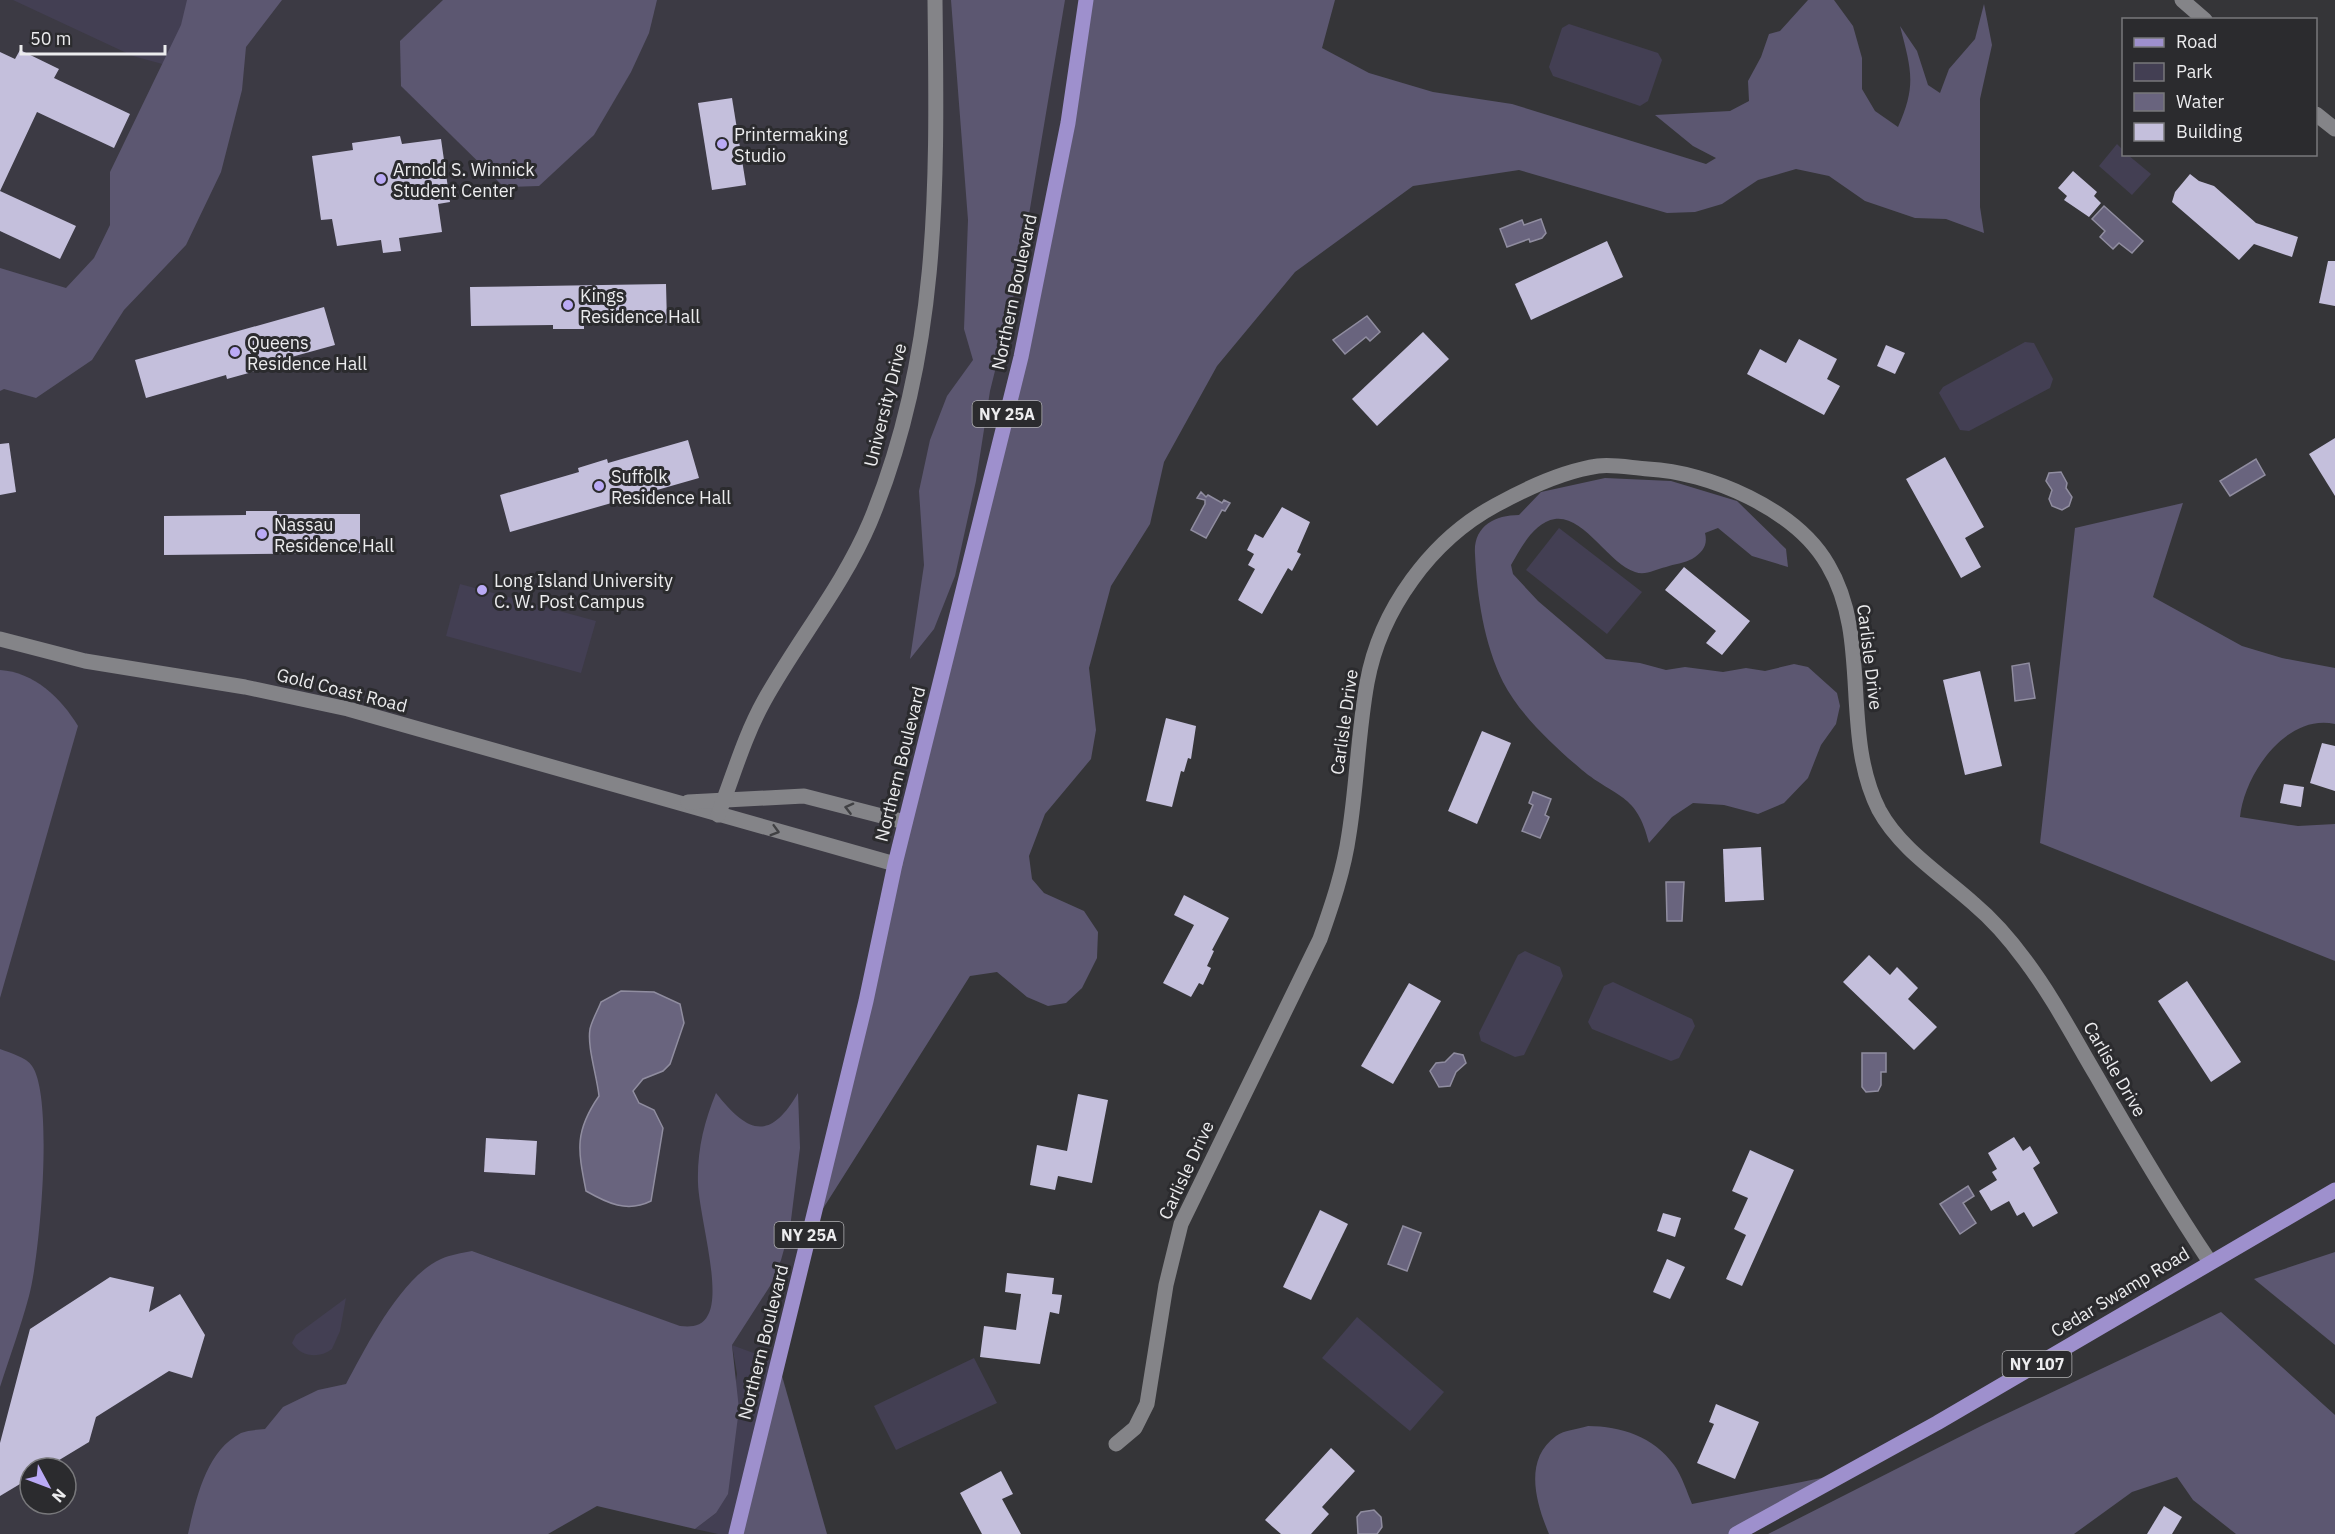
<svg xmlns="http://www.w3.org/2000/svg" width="2335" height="1534" viewBox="0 0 2335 1534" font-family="'IBM Plex Sans',sans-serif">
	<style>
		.built { fill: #3c3a44; fill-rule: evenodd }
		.green { fill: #433f53 }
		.forest { fill: #5c5771 }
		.water { fill: #69647e; stroke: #908da0; stroke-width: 1.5 }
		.building { fill: #c4bfdc }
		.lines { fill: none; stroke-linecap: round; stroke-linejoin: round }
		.minor { stroke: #848488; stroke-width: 15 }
		.primary { stroke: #9e90cd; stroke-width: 15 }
		.oneway { stroke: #414144 }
		.poi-dot { fill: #baaaf6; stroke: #2b2b2e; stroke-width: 2 }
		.labels { text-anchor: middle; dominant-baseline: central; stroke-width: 6; stroke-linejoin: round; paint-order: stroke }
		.shield { fill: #2b2b2e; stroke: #b2b2b4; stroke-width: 1.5 }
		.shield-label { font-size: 16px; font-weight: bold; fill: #ececee }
		.poi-label { font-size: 18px; fill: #ececee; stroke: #2b2b2e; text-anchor: start }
		.street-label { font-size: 18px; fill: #ececee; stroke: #2b2b2e }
	</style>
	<rect width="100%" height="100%" fill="#353538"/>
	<path class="built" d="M0 0H1086L1045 247 778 1362 472 1251 358 1534H0ZM30 1468H66V1504H30Z"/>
	<g class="green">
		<polygon points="13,0 196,0 166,65 133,56"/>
		<polygon points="1569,24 1658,53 1662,60 1648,101 1640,106 1553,76 1549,67 1562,28"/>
		<polygon points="2117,144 2123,150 2124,154 2128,155 2151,174 2132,195 2099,166"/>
		<polygon points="2025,342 2034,343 2053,379 2050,388 1969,431 1960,430 1939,393 1943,387"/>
		<polygon points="1559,528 1642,592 1607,634 1526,570"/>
		<polygon points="460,584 596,621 581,673 446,636"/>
		<polygon points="1525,951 1560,967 1563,976 1524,1055 1515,1057 1481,1041 1479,1033 1518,955"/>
		<polygon points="1613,982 1692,1019 1695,1026 1679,1058 1671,1061 1592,1029 1588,1022 1604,986"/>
		<path d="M346 1298 340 1331 332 1349C319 1359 301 1357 292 1343L296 1335Z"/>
		<polygon points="1357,1317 1444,1392 1410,1431 1322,1358"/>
		<polygon points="732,1345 778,1362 736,1534 718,1534 695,1529 716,1513 737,1374"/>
		<polygon points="974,1358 997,1403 896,1450 874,1406"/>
	</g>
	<g class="forest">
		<polygon points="187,0 282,0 246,47 242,90 221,172 186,245 124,310 92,360 36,398 4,389 0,391 0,268 66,288 94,258 110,225 110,172 181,25"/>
		<polygon points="443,0 657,0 649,33 631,72 594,135 539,186 504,187 401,86 400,41"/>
		<polygon points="951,0 1065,0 1019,274 990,391 976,481 955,576 934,629 910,659 924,565 919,491 930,440 947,396 973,360 964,329 968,220"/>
		<path d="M1086 0H1335L1322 48 1369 73 1433 92 1512 104 1706 164 1716 158 1693 146 1655 115 1730 111 1749 101 1748 81 1761 57 1769 34 1780 31 1808 0H1834L1853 26 1862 58V89L1875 111 1898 127C1917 85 1911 69 1900 26L1917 51 1928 85 1940 93 1949 69 1975 39 1984 4 1992 45 1980 99V207L1984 233 1946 219 1915 218 1865 201 1829 176 1796 169 1758 180 1722 204 1695 212 1667 213 1519 170 1413 186 1295 272 1217 366 1164 462 1150 524 1111 586 1089 668 1096 730 1091 759 1045 814 1029 856 1032 879 1044 893 1084 911 1098 932 1097 958 1082 988 1066 1003 1048 1006 1027 997 997 972 970 976 812 1226 1021 357Z"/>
		<path d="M1605 478 1671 481 1737 501 1786 549 1788 567 1752 556 1718 528 1705 533C1708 545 1703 552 1692 559 1685 563 1674 564 1666 567 1655 569 1646 576 1635 572 1609 564 1584 515 1555 519 1534 522 1521 548 1511 565L1513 574 1538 601 1606 659 1640 663 1666 670 1685 667 1723 672 1746 668 1765 671 1794 664 1808 667 1837 693 1840 706 1836 724 1821 745 1808 778 1784 803 1758 814 1724 805 1693 803 1672 817 1649 843C1637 793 1616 798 1582 770 1554 746 1520 715 1503 682 1484 643 1477 597 1475 554 1473 527 1494 515 1519 515L1541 492Z"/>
		<path d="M2183 503 2153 597 2242 646 2282 658 2335 668V724C2286 713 2244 775 2240 817L2298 826 2335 824V961L2040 843 2075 528Z"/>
		<path d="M0 670C34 672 61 698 78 726L0 998Z"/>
		<path d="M0 1049C10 1053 26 1057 32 1066 54 1097 40 1256 29 1296 21 1326 10 1356 0 1387Z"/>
		<path d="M716 1093C747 1132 769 1143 798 1093L800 1148 790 1228 781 1260 770 1286 732 1345 739 1409 728 1494 716 1513 695 1529 597 1506 548 1534H188C196 1499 206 1451 241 1433 248 1430 257 1430 265 1429L283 1407 318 1390 346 1384C366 1347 401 1277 441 1259 450 1255 462 1253 472 1251L680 1326C691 1327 702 1327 708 1315 722 1290 699 1215 698 1183 697 1151 704 1122 716 1093Z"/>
		<polygon points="2335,1252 2335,1345 2254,1279"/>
		<polygon points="2221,1312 2335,1415 2335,1534 2236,1534 2193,1500 2177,1477 2132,1492 2074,1534 1768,1534 1985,1424"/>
		<polygon points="778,1362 827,1534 736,1534"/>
		<path d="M1588 1426C1621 1426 1654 1437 1674 1465 1682 1476 1687 1492 1692 1504L1851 1472 1736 1534H1549C1536 1503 1523 1460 1556 1436 1564 1430 1579 1429 1588 1426Z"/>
	</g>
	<g class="water">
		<polygon points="2104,206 2143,241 2132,253 2119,243 2113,249 2100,237 2105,231 2092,219"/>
		<polygon points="1541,219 1546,233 1542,238 1530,242 1529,239 1507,247 1500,229 1522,220 1524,225"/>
		<polygon points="1367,316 1380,332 1370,341 1366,337 1345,354 1333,340"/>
		<polygon points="2256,459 2265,475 2230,496 2220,481"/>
		<polygon points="2061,472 2067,483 2066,488 2072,497 2069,506 2062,510 2052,506 2049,499 2052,490 2046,481 2049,473"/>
		<polygon points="1201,492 1206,497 1208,495 1222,503 1224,500 1230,503 1225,511 1222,510 1206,538 1191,530 1205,504 1205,500 1197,498"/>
		<polygon points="2029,663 2035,698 2015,701 2012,666"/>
		<polygon points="1533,792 1551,799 1545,815 1549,817 1540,838 1522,831 1533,805 1529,803"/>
		<polygon points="1666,882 1684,882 1682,921 1667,921"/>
		<path d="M621 991 654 992 680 1004 684 1023 670 1064 663 1071 643 1079 633 1091 639 1103 654 1110 663 1128 651 1201C627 1213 607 1203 586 1191 578 1150 574 1132 599 1096 597 1076 587 1047 590 1029 592 1020 598 1010 601 1002Z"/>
		<polygon points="1454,1053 1463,1055 1466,1063 1456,1072 1450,1086 1439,1087 1430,1071 1436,1063 1445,1062"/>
		<polygon points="1862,1053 1886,1053 1886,1072 1881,1072 1881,1085 1878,1091 1866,1092 1862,1087"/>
		<polygon points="1968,1186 1974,1196 1963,1203 1976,1223 1960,1234 1940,1204"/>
		<polygon points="1403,1226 1421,1233 1407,1271 1388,1264"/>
		<polygon points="1374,1510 1381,1517 1382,1527 1377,1534 1358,1534 1357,1517 1361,1512"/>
	</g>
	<g class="building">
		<polygon points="20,50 59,69 54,78 130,114 114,148 37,112 0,191 76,226 60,259 0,231 0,52 15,59"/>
		<polygon points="732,98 746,185 712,190 698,103"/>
		<polygon points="400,136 402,144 441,139 450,202 438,204 442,232 399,238 401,251 383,253 381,240 337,246 332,219 321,220 312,156 353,150 352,143"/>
		<polygon points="2073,171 2097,192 2094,196 2101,203 2089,217 2064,200 2067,196 2058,188"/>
		<polygon points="2190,174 2199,181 2214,186 2256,223 2298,237 2292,257 2254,244 2239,260 2172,202 2175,192"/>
		<polygon points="1607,241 1623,277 1531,320 1515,284"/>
		<polygon points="2328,261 2335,261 2335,306 2319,303"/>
		<polygon points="666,284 667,323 584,324 584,329 553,329 553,325 471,326 470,287"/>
		<polygon points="324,307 335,345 255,367 256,371 227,379 226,375 146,398 135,360"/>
		<polygon points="1423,332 1449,359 1377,426 1352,399"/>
		<polygon points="1799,339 1837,359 1827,379 1840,386 1824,415 1747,374 1760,349 1786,363"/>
		<polygon points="1886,345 1905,353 1895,374 1877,366"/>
		<polygon points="2335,438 2335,496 2309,454"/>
		<polygon points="688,440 699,478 510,532 500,495 579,472 578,468 607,459 608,463"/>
		<polygon points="9,443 16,492 0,495 0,444"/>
		<polygon points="1945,457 1984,527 1965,538 1981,567 1961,578 1906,479"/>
		<polygon points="1282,507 1310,522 1297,552 1301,554 1292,571 1288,568 1262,614 1238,600 1255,569 1248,565 1254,554 1247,550 1255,534 1263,538"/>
		<polygon points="246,511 277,511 277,514 360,514 360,553 164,555 164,516 246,515"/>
		<polygon points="1684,567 1750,621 1722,655 1706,643 1716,631 1665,590"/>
		<polygon points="1980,671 2002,766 1965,775 1943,680"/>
		<polygon points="1166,718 1196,726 1191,759 1188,758 1184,772 1181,771 1172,807 1146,801"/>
		<polygon points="1482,731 1511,743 1477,824 1448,811"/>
		<polygon points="2322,743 2335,746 2335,791 2310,783"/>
		<polygon points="2284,784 2304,787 2301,807 2280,803"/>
		<polygon points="1761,847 1764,900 1725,902 1723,849"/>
		<polygon points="1184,895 1229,918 1212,950 1214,951 1207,966 1211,968 1203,985 1199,983 1191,997 1163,983 1194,925 1174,915"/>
		<polygon points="1869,955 1890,975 1897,967 1918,988 1908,999 1937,1027 1914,1050 1843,982"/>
		<polygon points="2187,981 2241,1062 2211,1082 2158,1001"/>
		<polygon points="1409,983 1441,1001 1393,1084 1361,1066"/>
		<polygon points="1078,1094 1108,1100 1092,1183 1058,1176 1055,1190 1030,1185 1037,1145 1067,1151"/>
		<polygon points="2014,1137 2023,1151 2030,1146 2040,1163 2033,1168 2058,1213 2033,1227 2024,1212 2017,1216 2009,1201 1991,1211 1979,1191 1997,1180 1992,1172 1997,1169 1988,1153"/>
		<polygon points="486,1138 537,1141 535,1175 484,1172"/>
		<polygon points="1750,1150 1794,1170 1742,1286 1726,1279 1746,1235 1734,1229 1748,1198 1732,1191"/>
		<polygon points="1320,1210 1348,1224 1311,1300 1283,1287"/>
		<polygon points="1663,1213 1681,1218 1675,1237 1657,1231"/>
		<polygon points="1667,1259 1685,1267 1670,1299 1653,1292"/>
		<polygon points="1007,1273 1054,1278 1052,1294 1062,1295 1059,1314 1050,1312 1040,1364 980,1357 984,1326 1016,1330 1021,1294 1005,1292"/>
		<polygon points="110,1277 154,1287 149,1312 180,1294 205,1335 192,1378 169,1371 96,1417 89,1442 46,1468 30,1468 30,1478 0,1496 0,1443 30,1329"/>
		<polygon points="1716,1404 1759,1422 1735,1479 1697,1463 1714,1424 1709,1422"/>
		<polygon points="1331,1448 1355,1471 1322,1507 1329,1514 1311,1534 1281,1534 1265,1520"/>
		<polygon points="1001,1471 1013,1494 1002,1499 1021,1534 982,1534 960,1493"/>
		<polygon points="2164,1506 2182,1517 2172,1534 2147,1534"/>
	</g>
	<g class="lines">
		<g class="minor">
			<polyline points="2182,0 2205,20"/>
			<polyline points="2316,114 2335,129"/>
			<polyline points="0,639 85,661 245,687 348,709 895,864"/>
			<polyline points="688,802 804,796 905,822"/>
			<path d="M718 815C733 777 744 737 764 701 797 641 843 586 870 522 941 352 937 180 935 0"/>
			<path d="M1116 1444 1135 1428 1147 1404 1166 1285 1181 1224 1320 939C1332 905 1344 870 1349 834 1357 784 1358 733 1367 683 1380 610 1431 540 1496 505 1527 488 1563 471 1598 466 1614 464 1632 468 1648 469 1709 472 1796 509 1828 565 1872 639 1840 733 1879 810 1900 849 1942 875 1974 904 1993 920 2011 941 2025 960 2052 996 2073 1036 2096 1075 2132 1138 2169 1201 2210 1262"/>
		</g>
		<g class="primary">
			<polyline points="736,1534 866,1001 895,864 1021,357 1068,123 1086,0"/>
			<polyline points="1736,1534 1937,1423 2335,1190"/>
		</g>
	</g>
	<defs><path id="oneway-chevron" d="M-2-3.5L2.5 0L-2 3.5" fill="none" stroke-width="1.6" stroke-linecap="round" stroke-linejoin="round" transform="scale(1.5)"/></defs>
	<g class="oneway">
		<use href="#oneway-chevron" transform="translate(849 808) rotate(-166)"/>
		<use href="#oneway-chevron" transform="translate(775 831) rotate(16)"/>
	</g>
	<g class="poi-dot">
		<circle cx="722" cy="144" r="6"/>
		<circle cx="381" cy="179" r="6"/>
		<circle cx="568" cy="305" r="6"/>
		<circle cx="235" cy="352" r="6"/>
		<circle cx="599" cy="486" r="6"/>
		<circle cx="262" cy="534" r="6"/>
		<circle cx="482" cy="590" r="6"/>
	</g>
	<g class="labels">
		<g class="shield">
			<rect x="972.5" y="401" width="69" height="26" rx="4.5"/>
			<rect x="774.5" y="1222" width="69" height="26" rx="4.5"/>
			<rect x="2002.5" y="1351" width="69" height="26" rx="4.5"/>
		</g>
		<g class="shield-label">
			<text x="1007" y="414">NY 25A</text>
			<text x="809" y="1235">NY 25A</text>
			<text x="2037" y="1364">NY 107</text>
		</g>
		<g class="poi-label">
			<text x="734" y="134">Printermaking<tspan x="734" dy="21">Studio</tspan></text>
			<text x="393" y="169">Arnold S. Winnick<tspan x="393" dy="21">Student Center</tspan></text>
			<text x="580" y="295">Kings<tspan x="580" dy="21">Residence Hall</tspan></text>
			<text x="247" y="342">Queens<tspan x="247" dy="21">Residence Hall</tspan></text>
			<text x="611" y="476">Suffolk<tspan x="611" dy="21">Residence Hall</tspan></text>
			<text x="274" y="524">Nassau<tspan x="274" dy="21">Residence Hall</tspan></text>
			<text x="494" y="580">Long Island University<tspan x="494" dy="21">C. W. Post Campus</tspan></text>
		</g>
		<g class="street-label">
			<text transform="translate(1014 292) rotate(-78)">Northern Boulevard</text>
			<text transform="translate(885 405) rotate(-76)">University Drive</text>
			<text transform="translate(1870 657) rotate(83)">Carlisle Drive</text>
			<text transform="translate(342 690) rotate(14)">Gold Coast Road</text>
			<text transform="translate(1344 722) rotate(-82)">Carlisle Drive</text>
			<text transform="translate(900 764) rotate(-76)">Northern Boulevard</text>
			<text transform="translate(2115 1069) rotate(60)">Carlisle Drive</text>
			<text transform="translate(1186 1170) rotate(-65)">Carlisle Drive</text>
			<text transform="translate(2120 1292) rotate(-31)">Cedar Swamp Road</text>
			<text transform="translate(763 1342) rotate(-76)">Northern Boulevard</text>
		</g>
	</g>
	<rect x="2122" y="18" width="195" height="138" fill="#2b2b2e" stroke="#78787b" stroke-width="1.5"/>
	<rect x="2134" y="38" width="30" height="9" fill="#9e90cd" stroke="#78787b" stroke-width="1.5"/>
	<text x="2176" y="48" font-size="18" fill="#ececee">Road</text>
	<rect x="2134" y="63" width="30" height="18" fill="#433f53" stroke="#78787b" stroke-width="1.5"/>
	<text x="2176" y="78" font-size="18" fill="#ececee">Park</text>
	<rect x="2134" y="93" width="30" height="18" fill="#69647e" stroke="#78787b" stroke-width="1.5"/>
	<text x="2176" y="108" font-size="18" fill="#ececee">Water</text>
	<rect x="2134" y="123" width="30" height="18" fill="#c4bfdc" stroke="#78787b" stroke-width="1.5"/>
	<text x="2176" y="138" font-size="18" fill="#ececee">Building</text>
	<g transform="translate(48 1486) rotate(131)"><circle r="28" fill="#2b2b2e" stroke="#78787b" stroke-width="1.5"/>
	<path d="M0-4.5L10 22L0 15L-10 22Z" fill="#baaaf6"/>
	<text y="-9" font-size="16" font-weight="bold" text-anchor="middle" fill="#ececee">N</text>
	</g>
	<path d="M21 45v9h144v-9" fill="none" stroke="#ececee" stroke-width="3"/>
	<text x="30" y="45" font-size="18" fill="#ececee" stroke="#2b2b2e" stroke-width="4.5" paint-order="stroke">50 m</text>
</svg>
